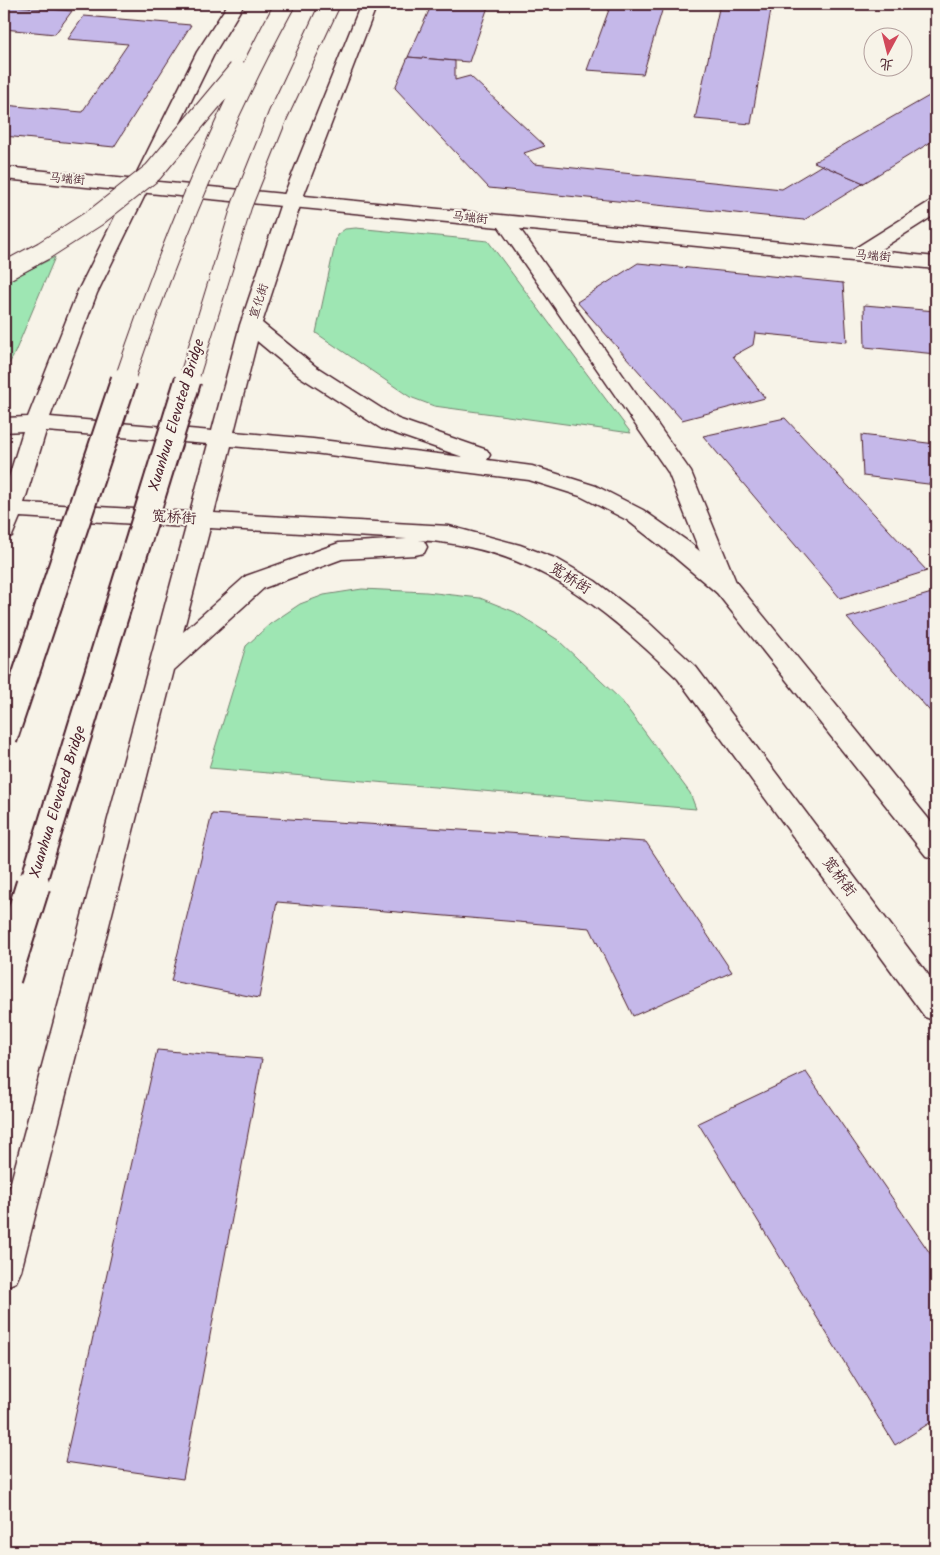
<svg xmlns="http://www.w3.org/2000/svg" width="940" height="1555" viewBox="0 0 940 1555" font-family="Kalam,'LXGW WenKai TC',sans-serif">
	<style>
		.green { fill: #9ee6b3; stroke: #74826f }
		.building { fill: #c5b8e9; stroke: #4a1f2b }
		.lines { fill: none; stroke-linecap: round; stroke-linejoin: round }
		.tertiary-casing { stroke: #4a1f2b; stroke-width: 3 }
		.trunk-casing { stroke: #4a1f2b; stroke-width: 3 }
		.tertiary { fill: #f7f3e8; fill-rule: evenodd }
		.trunk { fill: #f7f3e8; fill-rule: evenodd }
		.trunk-bridge-far2-casing { stroke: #4a1f2b; stroke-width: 21; stroke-linecap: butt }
		.trunk-bridge-far1-casing { stroke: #4a1f2b; stroke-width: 29; stroke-linecap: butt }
		.trunk-bridge-casing { stroke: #4a1f2b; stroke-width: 37; stroke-linecap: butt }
		.trunk-bridge-far2 { stroke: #f7f3e8; stroke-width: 19 }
		.trunk-bridge-far1 { stroke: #f7f3e8; stroke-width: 25 }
		.trunk-bridge { stroke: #f7f3e8; stroke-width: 33 }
		.labels { text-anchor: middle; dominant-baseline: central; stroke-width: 4; stroke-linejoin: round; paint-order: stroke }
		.far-street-label { font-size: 12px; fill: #4a1f2b; stroke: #f7f3e8 }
		.street-label { font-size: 15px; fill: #4a1f2b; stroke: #f7f3e8 }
	</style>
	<rect width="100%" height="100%" fill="#f7f3e8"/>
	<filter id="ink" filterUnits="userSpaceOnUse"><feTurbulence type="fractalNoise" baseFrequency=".02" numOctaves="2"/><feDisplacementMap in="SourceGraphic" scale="10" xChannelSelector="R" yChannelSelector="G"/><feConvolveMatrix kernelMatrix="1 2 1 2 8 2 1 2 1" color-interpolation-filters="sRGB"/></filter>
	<g filter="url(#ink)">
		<g class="green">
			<polygon points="356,228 488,241 631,433 434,406 410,397 316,333 337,235 345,229"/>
			<polygon points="55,257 13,357 4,372 4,282"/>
			<polygon points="362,589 426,592 480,598 515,612 558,640 621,700 690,793 696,809 209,768 246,646 270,624 300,604 324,595"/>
		</g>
		<g class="building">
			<polygon points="432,4 489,4 469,62 408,57"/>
			<polygon points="611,4 664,4 643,74 587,70"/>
			<polygon points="720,4 772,4 751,124 695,119"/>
			<polygon points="877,4 936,4 936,13 923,7"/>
			<polygon points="4,5 72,11 55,34 4,29"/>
			<polygon points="84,16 191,25 114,147 4,136 4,105 82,112 128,44 68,39"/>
			<polygon points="408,57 455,61 455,80 470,76 545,146 524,153 534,164 782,189 822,165 864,183 804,220 489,188 395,88"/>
			<polygon points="936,92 936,139 864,183 814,162"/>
			<polygon points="638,263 843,283 847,342 755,333 753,345 733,356 765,398 682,420 577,302"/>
			<polygon points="864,305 936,311 936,354 865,347"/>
			<polygon points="785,418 927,571 840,598 703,436"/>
			<polygon points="861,435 936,444 936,485 863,476"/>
			<polygon points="935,592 936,593 936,718 847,618"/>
			<polygon points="212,814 646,842 732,972 633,1016 590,928 277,902 259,998 171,981"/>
			<polygon points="157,1050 262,1059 183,1479 65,1462"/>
			<polygon points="806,1072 936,1262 936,1419 895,1445 698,1123"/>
		</g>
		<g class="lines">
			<defs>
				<polygon id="tertiary" points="4,167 854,249 929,202 936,200 936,214 878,251 936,257 936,269 520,229 691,472 738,587 735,593 726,595 717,593 714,587 668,472 499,227 4,179"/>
				<path id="trunk" d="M228 4H244L215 52 97 293 50 417 212 431 240 325 282 200 361 4H377L302 200 262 323 315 366 398 419 487 450 490 455 487 460 532 466 596 486 643 510 690 543 735 581 936 828V859L926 856 717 593 672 555 627 520 580 496 529 480 313 453 231 446 214 513 449 526 520 545 557 559 595 581 648 622 696 667 936 985V1021L925 1017 678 679C600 604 532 547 419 540L424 541 427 547 424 553 415 555 342 559 264 588 174 670 21 1271 16 1282 4 1287V1208L186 527 20 517 12 536 4 538V493L23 431 4 432V418L28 417 77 293 197 52ZM257 341 299 376 382 429 463 457 313 439 234 432ZM46 431 208 444 190 512 24 503ZM210 528 407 539 339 543 246 576 183 632Z"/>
			</defs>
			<use href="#tertiary" class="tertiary-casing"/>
			<use href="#trunk" class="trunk-casing"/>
			<use href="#tertiary" class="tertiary"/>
			<use href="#trunk" class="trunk"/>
			<defs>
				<g id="trunk-bridge-far2">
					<polyline points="4,272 43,251 96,217 153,172 238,70"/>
					<path d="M124 381C168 251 219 125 285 4"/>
					<polyline points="188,381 242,205 278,115 330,4"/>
				</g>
				<g id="trunk-bridge-far1">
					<polyline points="4,739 124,380"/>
					<polyline points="32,886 188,380"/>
				</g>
				<polyline id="trunk-bridge" points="4,978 33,885"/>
			</defs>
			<use href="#trunk-bridge-far2" class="trunk-bridge-far2-casing"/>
			<use href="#trunk-bridge-far1" class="trunk-bridge-far1-casing"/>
			<use href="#trunk-bridge" class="trunk-bridge-casing"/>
			<use href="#trunk-bridge-far2" class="trunk-bridge-far2"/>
			<use href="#trunk-bridge-far1" class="trunk-bridge-far1"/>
			<use href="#trunk-bridge" class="trunk-bridge"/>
		</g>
	</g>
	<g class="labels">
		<g class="far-street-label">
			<text transform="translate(67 179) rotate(5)">马端街</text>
			<text transform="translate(470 218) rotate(6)">马端街</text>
			<text transform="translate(873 256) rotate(5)">马端街</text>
			<text transform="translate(259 301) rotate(-72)">宣化街</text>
		</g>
		<g class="street-label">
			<text transform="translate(177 415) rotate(-73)">Xuanhua Elevated Bridge</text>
			<text transform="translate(174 518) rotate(3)">宽桥街</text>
			<text transform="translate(570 579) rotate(32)">宽桥街</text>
			<text transform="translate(58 802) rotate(-73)">Xuanhua Elevated Bridge</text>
			<text transform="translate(839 877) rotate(53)">宽桥街</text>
		</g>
	</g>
	<rect width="940" height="1555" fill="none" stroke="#f7f3e8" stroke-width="20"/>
	<rect x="10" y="10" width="920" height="1535" fill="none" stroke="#4a1f2b" stroke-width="2" filter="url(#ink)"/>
	<g transform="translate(888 52) rotate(187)"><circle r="24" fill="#f7f3e8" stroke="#b29e9c"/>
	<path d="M0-4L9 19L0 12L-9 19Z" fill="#d1495b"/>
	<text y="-8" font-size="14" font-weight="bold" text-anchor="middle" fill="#4a1f2b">北</text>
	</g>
</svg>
